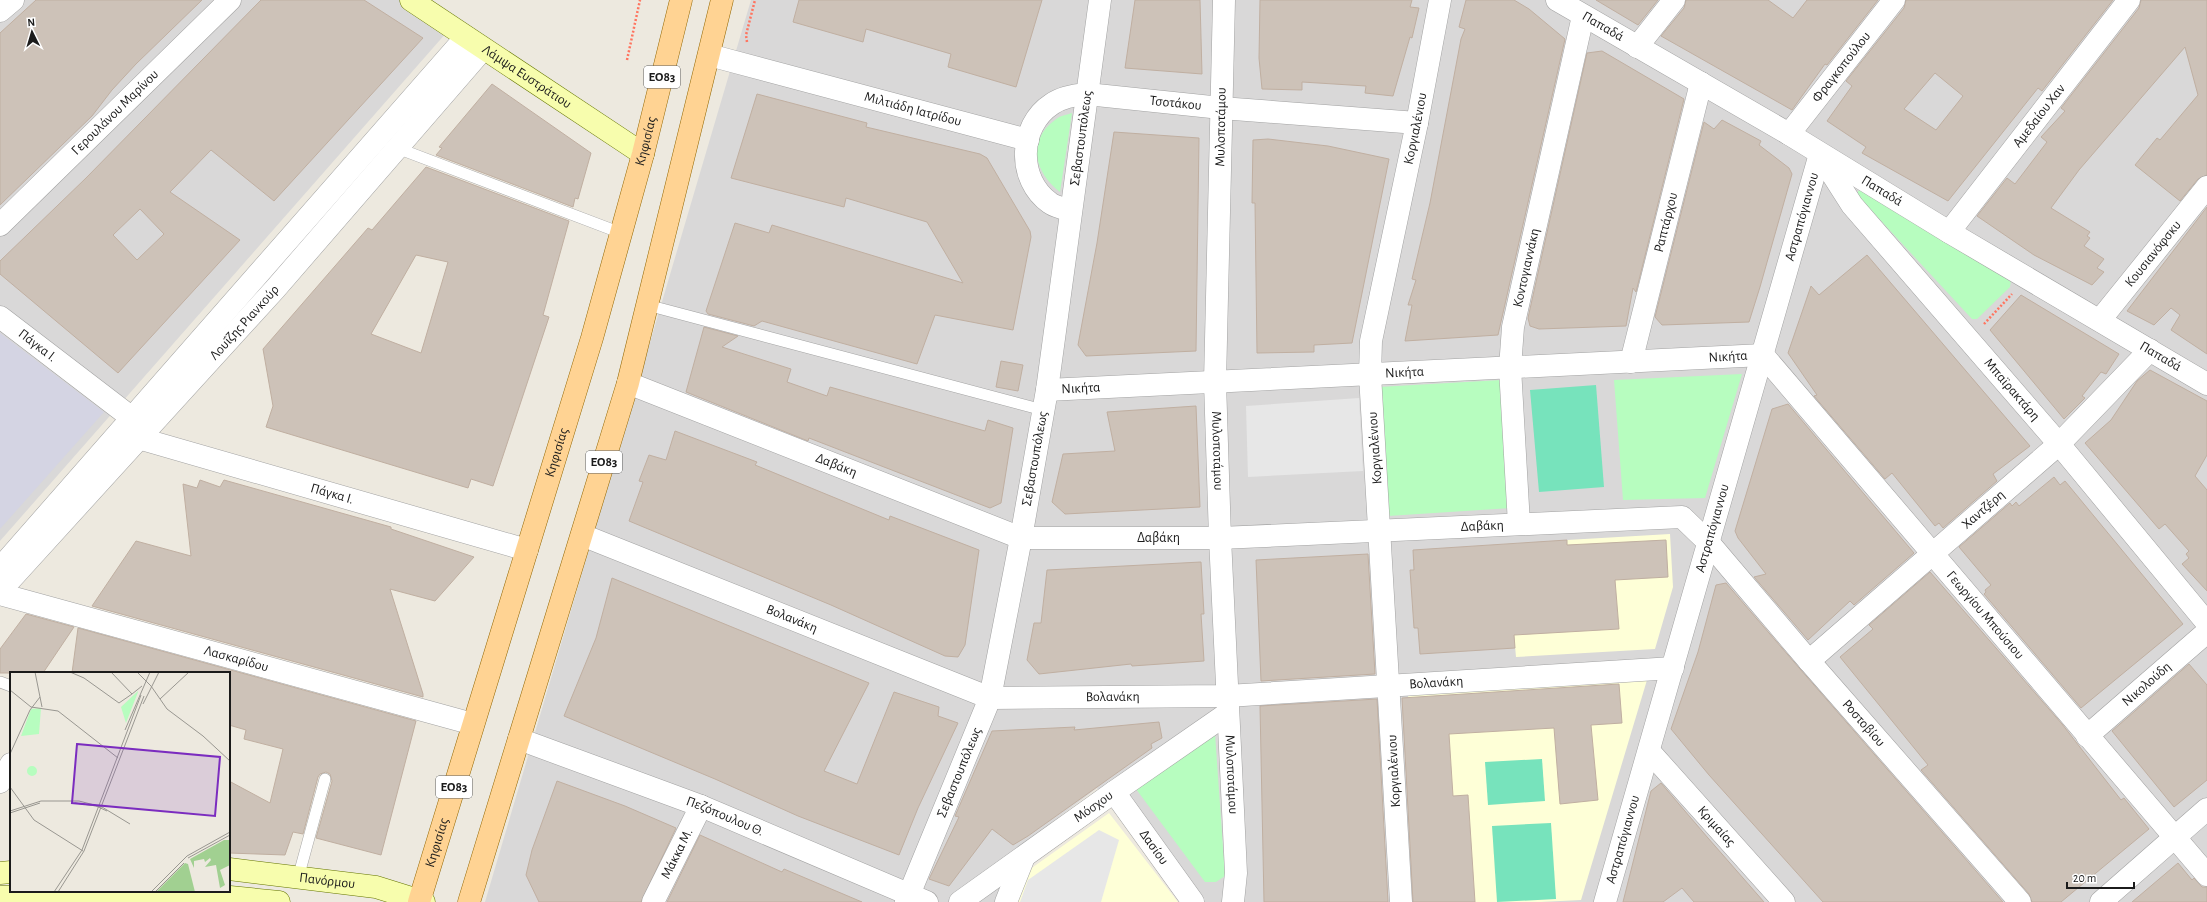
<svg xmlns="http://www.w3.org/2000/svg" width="2207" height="902" viewBox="0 0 2207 902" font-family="'Alegreya Sans',sans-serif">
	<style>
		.residential { fill: #d9d8d8 }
		.education { fill: #feffd7 }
		.park { fill: #b7fdbf }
		.pitch { fill: #77e3bc }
		.parking { fill: #e7e7e7 }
		.plaza { fill: #d4d4e3 }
		.building { fill: #cdc2b8; stroke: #c0afa1; fill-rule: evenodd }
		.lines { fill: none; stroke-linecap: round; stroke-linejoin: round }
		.lane-casing { stroke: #a2a2a2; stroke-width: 12 }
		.street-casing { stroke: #a2a2a2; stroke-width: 23 }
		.secondary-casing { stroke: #647400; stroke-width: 23 }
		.primary-casing { stroke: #926600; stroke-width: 23 }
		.path { stroke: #ff745f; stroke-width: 2.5; stroke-dasharray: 2 2; stroke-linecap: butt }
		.lane { stroke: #fff; stroke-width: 11 }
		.street { stroke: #fff; stroke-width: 22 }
		.secondary { stroke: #f7fdad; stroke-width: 22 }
		.primary { stroke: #ffd393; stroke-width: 22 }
		.labels { text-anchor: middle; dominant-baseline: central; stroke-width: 3; stroke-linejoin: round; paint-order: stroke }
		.shield { fill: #fff; stroke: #5f5f5f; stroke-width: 1 }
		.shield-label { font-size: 13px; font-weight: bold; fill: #1b1b1b }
		.street-label { font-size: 14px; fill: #1b1b1b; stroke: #fff }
		.inset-road { fill: none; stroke: #999791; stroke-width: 1 }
		.view { fill: #7b2cbf; fill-opacity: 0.15; stroke: #7b2cbf; stroke-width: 2 }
		.inset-edge { fill: none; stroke: #1b1b1b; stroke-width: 2 }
	</style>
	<rect width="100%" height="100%" fill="#ede9df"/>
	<g class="residential">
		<polygon points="0,0 399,0 447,32 0,541"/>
		<polygon points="751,0 2207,0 2207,902 1181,902 1097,788 1005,858 1000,902 485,902"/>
	</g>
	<g class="education">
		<polygon points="1670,534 1673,587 1655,649 1516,657 1514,635 1570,593 1567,540"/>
		<polygon points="1647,680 1581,900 1540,902 1421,902 1408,695"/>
		<polygon points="1109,813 1178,902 1015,902 1026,872"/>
	</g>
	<g class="park">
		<path d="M1072 113 1060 192C1035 173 1026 141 1055 120 1059 116 1066 115 1072 113Z"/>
		<polygon points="1864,189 2011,280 2010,287 1977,319 1972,319 1858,196 1858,191"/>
		<polygon points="1742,374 1705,498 1623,500 1614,380"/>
		<polygon points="1501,380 1511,508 1388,516 1379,387"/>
		<polygon points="1215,734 1225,876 1216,882 1205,882 1136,789"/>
	</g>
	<g class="pitch">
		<polygon points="1596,385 1604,487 1539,492 1530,390"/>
		<polygon points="1542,759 1545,801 1488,805 1485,762"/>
		<polygon points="1551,823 1556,899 1497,902 1492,826"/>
	</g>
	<g class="parking">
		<polygon points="1359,398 1363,471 1248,477 1246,406"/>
		<polygon points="1099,830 1119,840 1101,902 1020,902 1028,880"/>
	</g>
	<polygon class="plaza" points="0,333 104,412 0,529"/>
	<g class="building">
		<polygon points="36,0 202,0 136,64 112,90 92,116 0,205 0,33"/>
		<path d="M261 0H364L423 38 274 201 211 150 170 192 240 240 118 373 0 274V261L86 178ZM140 209 164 234 137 260 113 235Z"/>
		<polygon points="799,0 1042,0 1016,87 948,67 951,54 866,29 863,42 793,22"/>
		<polygon points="1135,0 1200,0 1202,74 1125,68"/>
		<polygon points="1260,0 1412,0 1410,7 1419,8 1412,38 1410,37 1393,96 1365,93 1366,86 1302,82 1302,90 1262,89 1259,58"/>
		<polygon points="1466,0 1514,0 1529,9 1565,39 1498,335 1405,341 1412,305 1408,305 1416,280 1412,279 1430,203 1461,39 1465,29 1459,27"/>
		<polygon points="1596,0 1658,0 1638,25"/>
		<polygon points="1686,0 1768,0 1793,18 1807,0 1878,0 1827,65 1825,64 1792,110 1661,36 1684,8"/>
		<path d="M1906 0H2113L2042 91 2038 88 1948 201 1862 153 1866 147 1827 121 1852 86 1846 81 1904 8ZM1935 73 1963 96 1936 130 1904 109Z"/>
		<polygon points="2141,0 2207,0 2207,175 2198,179 2180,201 2135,165 2157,138 2160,140 2198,95 2185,47 2079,170 2051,208 2090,232 2087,236 2090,238 2084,246 2104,259 2097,268 2104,272 2092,285 2034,255 1977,216 2007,178 2015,184 2047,142 2041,137 2065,111 2061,108 2139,8"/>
		<polygon points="1602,51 1684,99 1636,292 1633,288 1626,326 1539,329 1530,326 1528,318 1587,53"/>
		<polygon points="492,84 591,153 578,199 575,198 573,207 436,155 442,148 439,147"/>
		<polygon points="757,94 867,123 866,127 980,154 987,158 1030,231 1031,237 1013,330 935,315 917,364 762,321 754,326 708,314 706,311 735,223 769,233 772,225 963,283 927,222 846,198 844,207 731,178"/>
		<polygon points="1722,120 1761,141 1759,145 1789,168 1792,174 1760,287 1749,322 1662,325 1655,317 1704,122 1714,129"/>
		<polygon points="1114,132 1199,138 1196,351 1086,356 1078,345 1097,243"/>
		<polygon points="1268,139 1328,146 1389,159 1352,343 1314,345 1314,352 1257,353 1255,203 1252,203 1253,140"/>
		<path d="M426 167 569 221 543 315 549 317 493 486 471 479 468 488 266 427 273 406 263 349 368 228 372 230ZM416 255 448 262 421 353 371 334Z"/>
		<polygon points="2207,207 2207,354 2171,330 2180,315 2171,308 2154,325 2127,311"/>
		<polygon points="1867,255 2030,446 1993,474 1997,481 1943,528 1939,523 1935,526 1892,473 1885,479 1814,396 1817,395 1788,353 1811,286 1819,295"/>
		<polygon points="2021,295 2119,354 2106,374 2101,372 2082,396 2085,398 2064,419 1990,330"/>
		<polygon points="704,327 738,336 722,347 791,369 787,382 827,396 830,387 985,431 988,420 1013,428 1001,503 990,508 809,438 808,441 686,392"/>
		<polygon points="1001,361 1023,365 1018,391 996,387"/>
		<polygon points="2150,370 2207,401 2207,455 2195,476 2207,490 2207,591 2182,564 2189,558 2186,554 2189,551 2165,524 2159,529 2085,443 2111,420 2137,381"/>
		<polygon points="1788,404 1914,553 1854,605 1850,601 1808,640 1754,577 1766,574 1738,538 1735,531 1772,409"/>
		<polygon points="1196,406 1200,507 1065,514 1052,502 1063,454 1115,451 1107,412"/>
		<polygon points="675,431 757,462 755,465 889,520 890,516 979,550 965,645 958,657 945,656 831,605 629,521 643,482 639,481 649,455 666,460"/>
		<polygon points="2054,477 2060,485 2065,481 2183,624 2081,708 1984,594 1986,592 1985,590 1991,585 1959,547 2010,503 2012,506 2016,502 2019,506"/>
		<polygon points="200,480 220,487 224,480 391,527 391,529 474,557 435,601 390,589 423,694 423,697 92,606 136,541 191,556 183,484 197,488"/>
		<polygon points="1567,540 1567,545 1666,540 1668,577 1615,580 1619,629 1514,635 1515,648 1420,654 1418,628 1414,628 1410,570 1414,570 1413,550"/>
		<polygon points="1368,554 1375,674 1261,681 1256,560"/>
		<polygon points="1201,562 1204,614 1201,614 1204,661 1132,666 1131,664 1039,674 1027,660 1034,623 1041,623 1047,570"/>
		<polygon points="1930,572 2062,724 2121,800 2124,798 2149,829 2061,902 2032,902 2029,894 1921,770 1928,765 1840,657 1873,629 1869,625"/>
		<polygon points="612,578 869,683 824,771 857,784 894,692 939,707 938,716 958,723 918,808 899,855 798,816 715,779 564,716 596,638"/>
		<polygon points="1726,583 1800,669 2003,902 1823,902 1709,775 1671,729 1698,652 1716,585"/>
		<polygon points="26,614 74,627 43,673 0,673 0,649"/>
		<polygon points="78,628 416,721 381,855 316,838 332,781 330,774 326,772 320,774 318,777 303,834 293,832 285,855 229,853 229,781 270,803 283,749 244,739 246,730 229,725 229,673 72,673"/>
		<polygon points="2189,664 2207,685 2207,780 2174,807 2112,731"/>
		<polygon points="1619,684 1622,723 1591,725 1598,800 1560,804 1554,728 1449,734 1453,796 1468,795 1475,902 1413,902 1402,698"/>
		<polygon points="1377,699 1388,902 1264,902 1260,706"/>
		<polygon points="1159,722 1162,738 1151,744 1152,748 1028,836 1013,845 992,829 949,886 929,879 959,817 955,816 992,731 1075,727 1074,730"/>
		<polygon points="557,781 625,806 676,828 641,902 539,902 526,875 532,850"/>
		<polygon points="1661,783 1708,838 1764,902 1694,902 1682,888 1663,902 1623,902 1651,791"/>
		<polygon points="700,835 782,872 784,869 862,902 667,902"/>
		<polygon points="2178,863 2192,880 2194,878 2202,887 2207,887 2207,902 2132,902"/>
	</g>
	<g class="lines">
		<defs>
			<g id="lane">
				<polyline points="397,148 621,233"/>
				<polyline points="647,305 1043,410"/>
				<polyline points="0,682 11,686"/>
				<polyline points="298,878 325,779"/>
			</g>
			<g id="street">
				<path id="s1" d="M1224 0 1215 382 1220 538 1236 873 1233 902"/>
				<path id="s2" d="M1557 0 1789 134 1949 232 2207 384"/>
				<polyline points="0,11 13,0"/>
				<polyline points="1637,47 1674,0"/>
				<path id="s3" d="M709 55 1028 140"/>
				<path id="s4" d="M1789 134 1894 0"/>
				<path id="s5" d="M1822 158 1852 205 2059 444 2207 623"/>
				<path id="s6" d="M1070 211C1064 208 1055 207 1050 203 1017 180 1018 126 1052 104 1062 97 1074 95 1087 94L1221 108 1417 123"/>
				<path id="s7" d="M0 225 230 0"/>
				<path id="s8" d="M1949 232 2129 0"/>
				<path id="s9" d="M0 317 132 418"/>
				<path id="s10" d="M2100 320 2207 187"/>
				<path id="s11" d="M1631 362 1701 83"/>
				<path id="s12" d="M628 383 1021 538H1220L1682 517 1709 543 1809 661 2020 902"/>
				<path id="s13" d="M1047 390 1763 355 2207 875"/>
				<path id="s14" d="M138 438 527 550"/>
				<path id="s15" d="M1519 524 1510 368 1513 327 1583 16"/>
				<path id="s16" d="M582 535 990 698 1227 696 1673 668"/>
				<polyline points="3,565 466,37"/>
				<path id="s17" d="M0 591 276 288 483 49"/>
				<path id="s18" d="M0 594 473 724"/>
				<path id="s19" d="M1809 661 2059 444 2150 350"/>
				<path id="s20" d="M2087 736 2207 632"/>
				<path id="s21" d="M519 739 701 806 927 902"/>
				<path id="s22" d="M1649 751 1784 902"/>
				<polyline points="0,782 11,764"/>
				<path id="s23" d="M1114 792 1193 902"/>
				<path id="s24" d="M653 902 701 806"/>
				<path id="s25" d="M906 902 990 698 1021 538 1047 390 1100 0"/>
				<path id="s26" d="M960 902 1114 792 1228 713"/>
				<polyline points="1006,902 1024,857"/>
				<path id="s27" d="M1401 902 1370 375 1371 341 1417 123 1440 0"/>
				<path id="s28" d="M1605 902 1820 154"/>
				<polyline points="2101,902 2207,809"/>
			</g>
			<g id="secondary">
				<path id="s29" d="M411 0 643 154"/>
				<path id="s30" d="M229 869 376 887 424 902"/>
				<polyline points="0,873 11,872"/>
				<polyline points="0,897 190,893 279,902"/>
			</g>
			<g id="primary">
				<path id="s31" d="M419 902 592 338 643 154 681 0"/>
				<polyline points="469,902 628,383 722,0"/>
			</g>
		</defs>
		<use href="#lane" class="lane-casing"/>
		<use href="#street" class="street-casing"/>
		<use href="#secondary" class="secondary-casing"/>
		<use href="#primary" class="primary-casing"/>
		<g class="path">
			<polyline points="747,42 746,35 755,0"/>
			<polyline points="627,60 640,0"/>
			<polyline points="1984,324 2012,294"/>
		</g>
		<use href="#lane" class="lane"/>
		<use href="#street" class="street"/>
		<use href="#secondary" class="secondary"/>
		<use href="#primary" class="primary"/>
	</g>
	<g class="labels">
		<g class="shield">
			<rect x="644" y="66" width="36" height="22" rx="3"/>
			<rect x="586" y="451" width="36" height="22" rx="3"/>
			<rect x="436" y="776" width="36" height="22" rx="3"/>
		</g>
		<g class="shield-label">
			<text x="662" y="77">ΕΟ83</text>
			<text x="604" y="462">ΕΟ83</text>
			<text x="454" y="787">ΕΟ83</text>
		</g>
		<g class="street-label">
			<text stroke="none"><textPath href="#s2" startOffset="53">Παπαδά</textPath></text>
			<text stroke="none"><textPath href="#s4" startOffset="85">Φραγκοπούλου</textPath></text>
			<text stroke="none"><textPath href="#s29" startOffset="139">Λάμψα Ευστράτιου</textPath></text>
			<text stroke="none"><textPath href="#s6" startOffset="263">Τσοτάκου</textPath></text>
			<text stroke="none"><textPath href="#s3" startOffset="211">Μιλτιάδη Ιατρίδου</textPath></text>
			<text stroke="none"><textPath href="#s7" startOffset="161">Γερουλάνου Μαρίνου</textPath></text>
			<text stroke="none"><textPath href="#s8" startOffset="147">Αμεδαίου Χαν</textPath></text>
			<text transform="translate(1221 127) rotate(-89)">Μυλοποτάμου</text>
			<text stroke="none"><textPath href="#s27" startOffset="779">Κοργιαλένιου</textPath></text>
			<text stroke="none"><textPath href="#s25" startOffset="788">Σεβαστουπόλεως</textPath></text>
			<text stroke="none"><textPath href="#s31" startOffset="794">Κηφισίας</textPath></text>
			<text stroke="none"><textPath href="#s2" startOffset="377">Παπαδά</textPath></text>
			<text stroke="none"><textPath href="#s28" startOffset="713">Αστραπόγιαννου</textPath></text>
			<text stroke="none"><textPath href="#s11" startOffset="144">Ραπτάρχου</textPath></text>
			<text stroke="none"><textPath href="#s10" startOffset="85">Κουσιανόφσκυ</textPath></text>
			<text stroke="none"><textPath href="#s15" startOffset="258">Κοντογιαννάκη</textPath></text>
			<text stroke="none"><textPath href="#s17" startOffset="363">Λουΐζης Ριανκούρ</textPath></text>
			<text stroke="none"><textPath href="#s9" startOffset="47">Πάγκα Ι.</textPath></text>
			<text stroke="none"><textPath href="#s2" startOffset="701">Παπαδά</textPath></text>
			<text stroke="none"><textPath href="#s13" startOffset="682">Νικήτα</textPath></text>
			<text stroke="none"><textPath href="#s13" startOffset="358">Νικήτα</textPath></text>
			<text stroke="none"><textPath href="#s13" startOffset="34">Νικήτα</textPath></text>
			<text stroke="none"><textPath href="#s5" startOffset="300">Μπαϊρακτάρη</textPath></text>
			<text transform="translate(1375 448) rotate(-94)">Κοργιαλένιου</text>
			<text stroke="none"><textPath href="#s1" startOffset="451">Μυλοποτάμου</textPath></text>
			<text stroke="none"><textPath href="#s31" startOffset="470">Κηφισίας</textPath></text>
			<text stroke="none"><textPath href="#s25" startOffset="464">Σεβαστουπόλεως</textPath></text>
			<text stroke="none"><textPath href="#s12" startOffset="224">Δαβάκη</textPath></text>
			<text stroke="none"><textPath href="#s14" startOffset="202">Πάγκα Ι.</textPath></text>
			<text stroke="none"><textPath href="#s19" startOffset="231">Χαντζέρη</textPath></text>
			<text stroke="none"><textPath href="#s12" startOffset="884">Δαβάκη</textPath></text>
			<text stroke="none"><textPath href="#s28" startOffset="389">Αστραπόγιαννου</textPath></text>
			<text stroke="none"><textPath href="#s12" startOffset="560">Δαβάκη</textPath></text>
			<text stroke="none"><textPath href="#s13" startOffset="1059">Γεωργίου Μπούσιου</textPath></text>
			<text stroke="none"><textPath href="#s16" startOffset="226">Βολανάκη</textPath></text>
			<text stroke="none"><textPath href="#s18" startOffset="245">Λασκαρίδου</textPath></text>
			<text stroke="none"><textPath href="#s16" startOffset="886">Βολανάκη</textPath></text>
			<text stroke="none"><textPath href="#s20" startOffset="79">Νικολούδη</textPath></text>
			<text stroke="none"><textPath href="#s16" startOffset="562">Βολανάκη</textPath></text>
			<text stroke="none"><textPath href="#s12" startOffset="1359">Ροστοβίου</textPath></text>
			<text transform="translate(1394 771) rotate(-93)">Κοργιαλένιου</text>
			<text stroke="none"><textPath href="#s25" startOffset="140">Σεβαστουπόλεως</textPath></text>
			<text stroke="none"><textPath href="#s1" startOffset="775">Μυλοποτάμου</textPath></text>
			<text stroke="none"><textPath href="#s26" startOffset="164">Μόσχου</textPath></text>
			<text stroke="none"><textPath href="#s21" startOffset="220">Πεζόπουλου Θ.</textPath></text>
			<text stroke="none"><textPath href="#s22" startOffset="101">Κριμαίας</textPath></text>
			<text stroke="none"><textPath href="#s28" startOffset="65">Αστραπόγιαννου</textPath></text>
			<text stroke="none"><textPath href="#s31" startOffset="62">Κηφισίας</textPath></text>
			<text stroke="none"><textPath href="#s23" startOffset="68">Δασίου</textPath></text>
			<text stroke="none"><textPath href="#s24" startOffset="54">Μάκκα Μ.</textPath></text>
			<text stroke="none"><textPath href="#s30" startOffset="99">Πανόρμου</textPath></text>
		</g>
	</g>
	<g transform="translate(10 672)">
		<rect width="220" height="220" fill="#ede9df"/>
		<path d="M214 168H220V193L210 198 215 213 210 216 206 193 195 195 201 188 200 186 195 190 194 187 184 189V196L180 187ZM175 191 178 192 185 220H146Z" fill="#a1d091"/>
		<path d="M128 19V20L116 51 111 35ZM31 36 29 62 11 64 21 37ZM17 99a5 5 0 1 1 10 0a5 5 0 1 1-10 0Z" fill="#b7fdbf"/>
		<path class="inset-road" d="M25 0 32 35M60 0 74 6 109 31 122 22M101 0 122 22 132 14M127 0 141 14 157 37 193 64 220 89M0 18 21 35M150 27 179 0M133 32 149 0M21 35 48 39 108 86M115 58 140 0M0 82 20 38 30 25M0 115 24 148 73 179M65 131 86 134 97 139M0 139 31 129H69L92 135 120 152M0 141 30 131M178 186 220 163M44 220 72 178 131 23M48 220 74 179 134 24M141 220 177 184 220 160M145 220 174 191"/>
		<path class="view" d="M67 72 210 85 205 144 62 131Z"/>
		<rect width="220" height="220" class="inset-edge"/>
	</g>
	<g transform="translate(32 32) rotate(355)" stroke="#ffffff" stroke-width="3" paint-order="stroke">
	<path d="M0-3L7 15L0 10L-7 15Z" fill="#1b1b1b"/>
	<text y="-6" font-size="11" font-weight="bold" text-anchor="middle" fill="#1b1b1b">N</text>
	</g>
	<path d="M2067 882v6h67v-6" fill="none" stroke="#1b1b1b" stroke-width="2"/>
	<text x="2073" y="882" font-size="12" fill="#1b1b1b" stroke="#ffffff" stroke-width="3" paint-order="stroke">20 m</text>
</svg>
